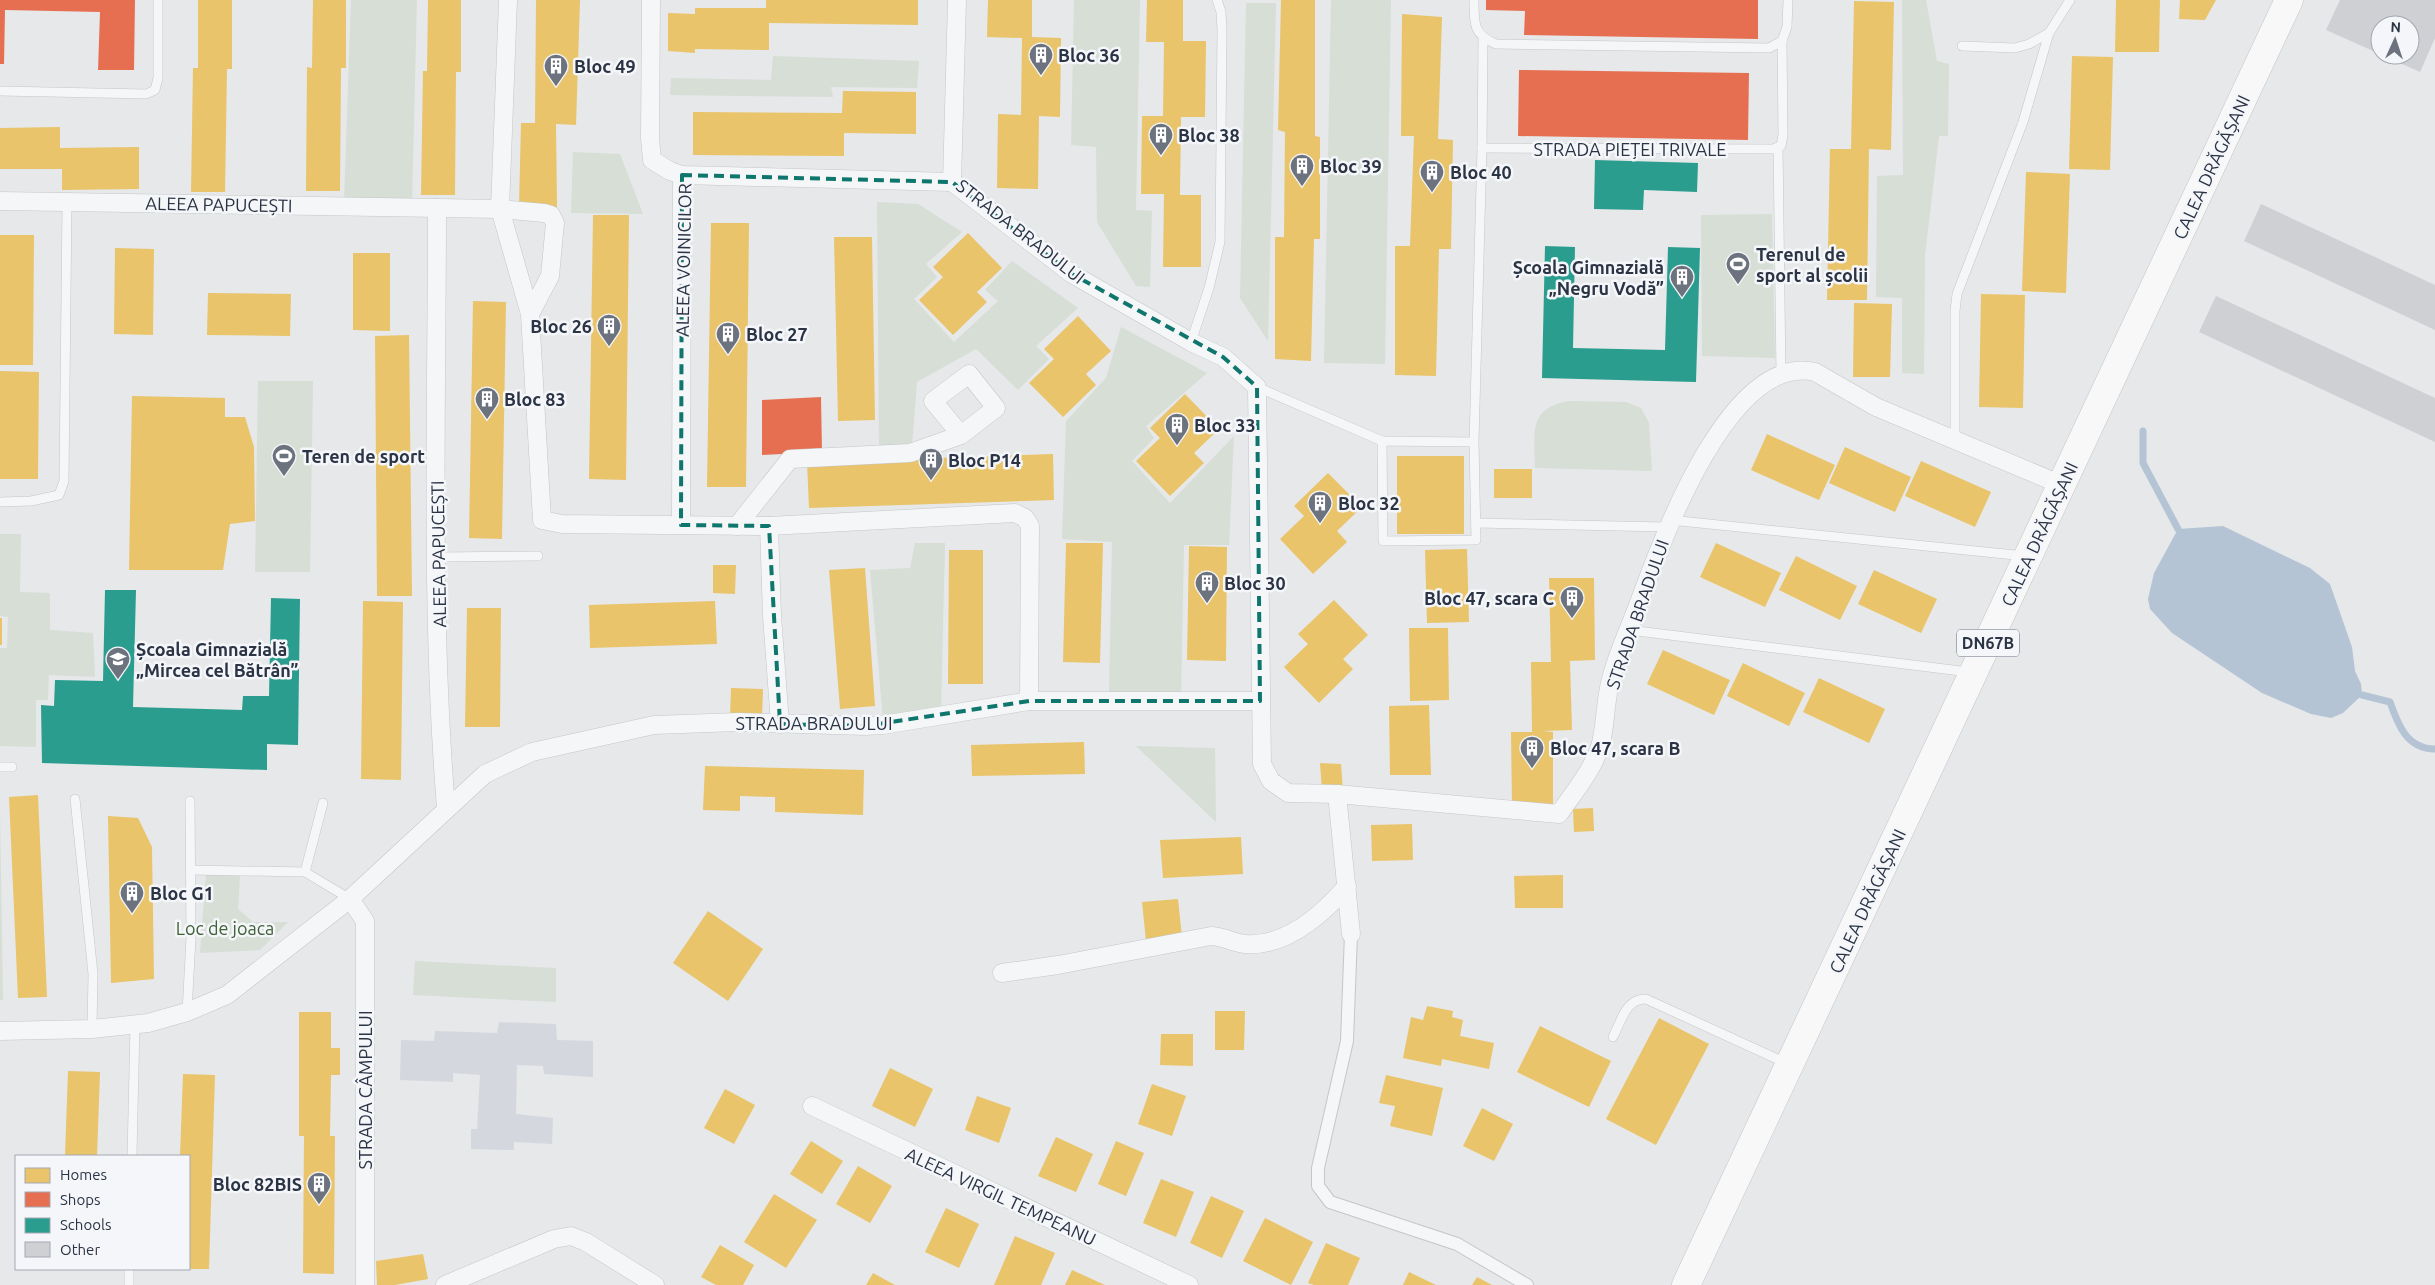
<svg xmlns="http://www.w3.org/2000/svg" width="2435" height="1285" viewBox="0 0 2435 1285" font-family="Ubuntu,sans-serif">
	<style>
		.built { fill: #d4d7dd }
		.green { fill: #d6ded6 }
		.water { fill: #b4c4d5 }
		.homes { fill: #e9c46a }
		.shops { fill: #e76f51 }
		.schools { fill: #2a9d8f }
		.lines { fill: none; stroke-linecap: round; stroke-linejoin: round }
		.stream { stroke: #b4c4d5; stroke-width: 7 }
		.building { fill: #ced0d3 }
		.service-casing { stroke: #c4c6c8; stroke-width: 10 }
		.pedestrian-casing { stroke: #c4c6c8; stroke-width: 14 }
		.minor-casing { stroke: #c4c6c8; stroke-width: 19 }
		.primary-casing { stroke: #c2c5c8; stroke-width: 29 }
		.service { stroke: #f5f6f7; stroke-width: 9 }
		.pedestrian { stroke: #f5f6f7; stroke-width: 12 }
		.minor { stroke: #f5f6f7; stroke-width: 18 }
		.primary { stroke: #f8f8f8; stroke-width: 28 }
		.marked { fill: none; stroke: #0f766e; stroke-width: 4; stroke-dasharray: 10 6; stroke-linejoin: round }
		.labels { text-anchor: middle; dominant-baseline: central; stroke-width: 5; stroke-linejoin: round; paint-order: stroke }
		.shield { fill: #f4f6f9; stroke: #676e7b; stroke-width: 1 }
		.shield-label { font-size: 16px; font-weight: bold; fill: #2b3445 }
		.poi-label { font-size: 18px; font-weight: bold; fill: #2b3445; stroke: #f4f6f9; text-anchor: start }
		.street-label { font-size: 18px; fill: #2b3445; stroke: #f4f6f9 }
		.park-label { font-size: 18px; fill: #3f6138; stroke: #f4f6f9 }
	</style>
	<rect width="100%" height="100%" fill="#e6e8ea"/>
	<polygon class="built" points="499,1022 556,1024 557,1040 593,1041 593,1077 544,1074 543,1066 517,1065 516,1114 553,1118 552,1144 514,1142 514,1150 471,1149 471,1129 477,1129 480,1075 453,1073 453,1082 400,1080 401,1040 434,1041 435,1031 497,1033"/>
	<g class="green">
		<polygon points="351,0 417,0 412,202 344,201"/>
		<polygon points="1074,0 1140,0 1136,210 1152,211 1150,287 1136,286 1097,222 1096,147 1071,145"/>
		<polygon points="1331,0 1391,0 1385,364 1324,363"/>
		<polygon points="1902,0 1926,0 1937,61 1949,64 1948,136 1939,136 1925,256 1924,374 1902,373 1902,298 1876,297 1877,176 1903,175"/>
		<polygon points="1246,3 1276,3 1268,341 1240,298"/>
		<polygon points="773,56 919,61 917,88 831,87 833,97 670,95 671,78 771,80"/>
		<polygon points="573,152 620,154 643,214 571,213"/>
		<polygon points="877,202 918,204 962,232 926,264 937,277 914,299 954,342 998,301 985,290 1012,261 1078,308 1036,346 1049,359 1018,390 976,349 917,382 912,447 879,448"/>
		<polygon points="1772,214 1775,358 1702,356 1701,215"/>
		<polygon points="1121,327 1207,373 1146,426 1154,438 1132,461 1170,503 1234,436 1229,545 1184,545 1181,696 1109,695 1112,542 1062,539 1066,421 1106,378"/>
		<polygon points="258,381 313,381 310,572 255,572"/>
		<path d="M1569 401 1626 402 1641 408 1649 423 1652 471 1535 468C1535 434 1527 408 1569 401Z"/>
		<polygon points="0,534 21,534 20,592 50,593 50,630 93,633 95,677 49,675 48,700 36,700 36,747 0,746 0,648 7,648 8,617 0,616"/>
		<polygon points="915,543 945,543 941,711 883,720 870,570 910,568"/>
		<polygon points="1136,746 1215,748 1216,822"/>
		<polygon points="0,811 3,1000 0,1000"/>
		<polygon points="206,874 240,875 238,909 253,922 288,922 260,950 200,953"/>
		<polygon points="415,961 556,968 556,1002 413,995"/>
	</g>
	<polygon class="water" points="2223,526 2310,568 2330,584 2352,647 2355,671 2361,684 2362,695 2343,713 2331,718 2311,714 2262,693 2172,633 2150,609 2148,599 2154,573 2178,529"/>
	<g class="homes">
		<polygon points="198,0 232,0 232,69 227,69 225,192 191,192 193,68 198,68"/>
		<polygon points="313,0 346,0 346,68 341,68 340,191 306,191 307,67 312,68"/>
		<polygon points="428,0 461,0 461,72 456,72 455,195 421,195 423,71 427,71"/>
		<polygon points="536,0 580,0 576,125 556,124 557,207 519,206 521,123 535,123"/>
		<polygon points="766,0 918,0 918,25 769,23 769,50 695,49 695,53 668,51 668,13 695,14 695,8 766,8"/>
		<polygon points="988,0 1032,0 1032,37 1061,38 1060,117 1039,116 1038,189 997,188 998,114 1021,115 1022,38 987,37"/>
		<polygon points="1147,0 1183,0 1183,41 1206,41 1205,117 1181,117 1180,195 1201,195 1201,267 1163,267 1164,194 1141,194 1142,116 1163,116 1164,42 1146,42"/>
		<polygon points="1281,0 1315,0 1315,136 1320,137 1320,239 1314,239 1311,361 1275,359 1275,237 1284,237 1285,132 1278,130"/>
		<polygon points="2116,0 2160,0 2159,52 2115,52"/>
		<polygon points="2180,0 2216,0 2205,20 2179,19"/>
		<polygon points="1854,1 1894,2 1891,150 1869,149 1867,300 1827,300 1830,149 1851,149"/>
		<polygon points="1402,14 1442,17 1438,139 1453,140 1451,249 1439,249 1436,376 1395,375 1395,246 1410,246 1414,136 1401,136"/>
		<polygon points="2072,56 2113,57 2110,170 2069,169"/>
		<polygon points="843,91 916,92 916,134 844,133 844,156 693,155 693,112 842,113"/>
		<polygon points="60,127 60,148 139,147 139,189 62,190 62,169 0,169 0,128"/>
		<polygon points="2026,172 2070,174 2066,293 2022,291"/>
		<polygon points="593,215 629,215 626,480 589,479"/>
		<polygon points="711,223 749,223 746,487 707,487"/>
		<polygon points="968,233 1002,268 977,292 987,302 953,335 919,300 943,277 933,267"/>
		<polygon points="0,235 34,235 33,365 0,365"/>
		<polygon points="834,237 872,237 875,420 838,421"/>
		<polygon points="115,248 154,249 153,335 114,334"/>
		<polygon points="353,253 390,253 390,331 353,330"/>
		<polygon points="208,293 291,294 290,336 207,335"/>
		<polygon points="1981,294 2025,295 2023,408 1979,407"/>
		<polygon points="473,301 506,302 502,539 469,538"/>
		<polygon points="1854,303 1892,304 1890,377 1853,377"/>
		<polygon points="1078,316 1111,351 1086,374 1096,385 1063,417 1029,383 1054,359 1044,349"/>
		<polygon points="409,335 412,596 377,596 375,336"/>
		<polygon points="0,371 39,372 38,479 0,479"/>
		<polygon points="1185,394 1219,429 1194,453 1204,463 1170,496 1136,461 1160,438 1150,428"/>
		<polygon points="132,396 225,398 225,417 245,417 254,447 255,521 230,524 223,570 129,570"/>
		<polygon points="1767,434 1835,465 1819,500 1751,470"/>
		<polygon points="1845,447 1911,477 1895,512 1829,483"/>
		<polygon points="1053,454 1054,500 809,508 807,462"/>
		<rect x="1397" y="456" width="67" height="78"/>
		<polygon points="1921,461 1991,492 1975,527 1905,496"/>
		<rect x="1494" y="469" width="38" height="29"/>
		<polygon points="1328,473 1362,507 1337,531 1347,542 1313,574 1280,539 1304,516 1294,506"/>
		<polygon points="1066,543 1103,543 1100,663 1063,662"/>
		<polygon points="1716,543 1781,573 1765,607 1700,577"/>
		<polygon points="1189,546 1227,547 1226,661 1187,660"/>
		<polygon points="1467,549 1469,622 1427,623 1425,550"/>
		<polygon points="949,550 983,550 983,684 948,684"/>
		<polygon points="1796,556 1857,586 1840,620 1779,590"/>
		<polygon points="713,565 736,565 735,594 713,593"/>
		<polygon points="865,568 875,706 840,709 829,570"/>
		<polygon points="1874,570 1937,599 1921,633 1858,604"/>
		<polygon points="1549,578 1594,578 1595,660 1570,661 1572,730 1543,731 1553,732 1553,806 1512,806 1511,732 1532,732 1531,662 1551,662"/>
		<polygon points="1334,600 1368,635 1343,659 1353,669 1319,703 1284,667 1308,644 1298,634"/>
		<polygon points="363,601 403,602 401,780 361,779"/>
		<polygon points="715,601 717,644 590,648 589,605"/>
		<polygon points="467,608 501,608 500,727 465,727"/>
		<rect x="0" y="618" width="2" height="27"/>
		<polygon points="1409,628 1448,628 1449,700 1410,701"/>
		<polygon points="1663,650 1730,680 1714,715 1647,684"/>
		<polygon points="1743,663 1805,693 1789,726 1727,696"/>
		<polygon points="1819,678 1885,709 1869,743 1803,712"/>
		<polygon points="731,688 763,689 762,718 730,718"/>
		<polygon points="1429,705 1431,775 1390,775 1389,706"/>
		<polygon points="1084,742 1085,774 972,776 971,745"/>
		<polygon points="1320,763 1341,764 1343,791 1322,791"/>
		<polygon points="705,766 864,770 863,815 775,812 775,797 740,796 740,811 703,810"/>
		<polygon points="38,795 47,997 18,998 9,797"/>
		<polygon points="1593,808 1594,831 1574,832 1573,809"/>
		<polygon points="108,816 138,818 152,847 154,979 111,983"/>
		<polygon points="1412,824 1413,860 1372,861 1371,825"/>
		<polygon points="1241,837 1243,874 1163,878 1160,840"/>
		<polygon points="1563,875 1563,908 1515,908 1514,876"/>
		<polygon points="1178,899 1182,937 1146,941 1142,902"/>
		<polygon points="708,911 763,949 728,1001 673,963"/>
		<polygon points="1427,1006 1453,1011 1452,1017 1463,1020 1460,1036 1494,1043 1489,1069 1442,1059 1441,1066 1403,1058 1411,1017 1423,1020"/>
		<polygon points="1215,1011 1245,1011 1244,1050 1215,1050"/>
		<polygon points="299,1012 331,1012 331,1048 340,1048 340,1075 331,1075 330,1136 335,1136 334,1274 303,1273 304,1136 299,1136"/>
		<polygon points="1659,1018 1709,1044 1656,1145 1606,1119"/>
		<polygon points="1540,1026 1611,1061 1589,1107 1517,1072"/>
		<polygon points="1161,1034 1193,1034 1193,1066 1160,1065"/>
		<polygon points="890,1068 933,1089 915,1127 872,1106"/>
		<polygon points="68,1071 100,1072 97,1156 65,1156"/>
		<polygon points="183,1074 215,1075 209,1269 189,1269 189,1156 180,1156"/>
		<polygon points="1386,1075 1443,1088 1432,1136 1390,1126 1395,1106 1379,1103"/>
		<polygon points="1152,1084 1186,1096 1172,1136 1138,1124"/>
		<polygon points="725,1089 755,1105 734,1144 704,1128"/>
		<polygon points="977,1096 1011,1108 999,1143 965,1130"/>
		<polygon points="1482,1108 1513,1124 1494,1161 1463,1146"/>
		<polygon points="1056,1137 1093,1154 1076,1192 1038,1176"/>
		<polygon points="811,1141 843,1161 822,1194 790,1174"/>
		<polygon points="1116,1141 1144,1153 1126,1196 1098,1184"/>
		<polygon points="858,1166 892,1186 870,1223 836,1204"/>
		<polygon points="1161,1179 1194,1192 1176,1237 1143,1223"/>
		<polygon points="774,1194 817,1220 786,1268 744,1242"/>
		<polygon points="1211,1196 1244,1211 1222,1258 1190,1243"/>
		<polygon points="946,1208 979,1224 959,1268 925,1252"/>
		<polygon points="1265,1218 1313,1242 1291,1285 1243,1261"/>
		<polygon points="1015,1236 1055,1253 1041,1285 994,1285"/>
		<polygon points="1326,1243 1360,1258 1348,1285 1314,1285 1308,1283"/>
		<polygon points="720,1245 754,1265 743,1285 716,1285 701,1277"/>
		<polygon points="423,1254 428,1279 395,1285 377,1285 376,1261"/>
		<polygon points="1072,1270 1105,1285 1065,1285"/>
		<polygon points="1409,1272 1436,1285 1403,1285"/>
		<polygon points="873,1273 895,1285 866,1285"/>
		<polygon points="1477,1277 1492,1285 1472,1285"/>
	</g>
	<g class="shops">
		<polygon points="0,0 135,0 134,70 98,70 100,12 5,10 4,64 0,64"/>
		<polygon points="1486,0 1758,0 1758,39 1524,35 1525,11 1486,10"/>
		<polygon points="1519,70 1749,73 1748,140 1518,136"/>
		<polygon points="821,397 822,452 762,455 762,400"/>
	</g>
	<g class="schools">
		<polygon points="1595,160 1698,163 1697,192 1644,190 1643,210 1594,209"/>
		<polygon points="1545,246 1575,247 1573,348 1665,350 1668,247 1700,248 1696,382 1542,378"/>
		<polygon points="105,590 136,590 133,707 242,710 243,696 269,696 271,598 300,599 298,745 267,744 267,770 42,763 41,705 54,706 55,680 103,681"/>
	</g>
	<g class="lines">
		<g class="stream">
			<polyline points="2143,431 2143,463 2178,529"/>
			<path d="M2362 695 2390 702C2398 725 2407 749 2435 749"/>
		</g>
	</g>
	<g class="building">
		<polygon points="2340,0 2435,0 2435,38 2420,72 2382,55 2410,55 2410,25 2380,25 2380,54 2326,30"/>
		<polygon points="2261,204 2435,285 2435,330 2244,241"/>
		<polygon points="2216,296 2435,398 2435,442 2199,332"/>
	</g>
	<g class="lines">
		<defs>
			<g id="service">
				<path d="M1474 0C1474 23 1473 35 1496 44L1769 48 1782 41 1787 27 1788 0"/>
				<polyline points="1483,39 1482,148 1773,149 1781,146 1783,135 1782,41"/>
				<polyline points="1962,46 2015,48 2029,44 2049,33"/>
				<polyline points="0,91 146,94 155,90 158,78 158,0"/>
				<polyline points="1778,147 1781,375"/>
				<polyline points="1191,342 1209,288 1220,242 1222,30 1221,12 1217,0"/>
				<polyline points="1257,387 1382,441"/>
				<polyline points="1955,439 1955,311 1957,294 2023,122 2049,33 2070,0"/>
				<polyline points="1474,442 1382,441 1383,541 1476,540 1474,442 1482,148"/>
				<polyline points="0,502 31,501 59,495 64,481 67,202"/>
				<polyline points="1670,520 2025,556"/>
				<polyline points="1476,523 1666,527"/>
				<polyline points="437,557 538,556"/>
				<polyline points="1629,630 1969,672"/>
				<polyline points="0,767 12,767"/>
				<polyline points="75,799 93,974 92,1029"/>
				<polyline points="323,803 305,872 350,899"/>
				<polyline points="191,870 305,872"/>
				<polyline points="187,1012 191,938 190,801"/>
				<path d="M1613 1037C1621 1022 1626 998 1646 999L1786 1063"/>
				<polyline points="132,1156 135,1025"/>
				<polyline points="129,1285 129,1269"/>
			</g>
			<polyline id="pedestrian" points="1351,934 1347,1041 1318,1168 1318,1186 1330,1202 1457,1244 1527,1285"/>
			<g id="minor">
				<polyline points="651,0 650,138 652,160 670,171 682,175 952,182"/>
				<path d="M952 182 1072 274 1191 342 1223 357 1257 387 1262 764 1271 781 1288 793 1337 794 1559 814C1574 792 1594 769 1601 743 1606 722 1605 700 1611 679 1617 655 1628 631 1637 608 1660 546 1728 352 1815 372L1876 407 2062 485"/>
				<polyline points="952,182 957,0"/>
				<polyline points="0,201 500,209 508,0"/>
				<path d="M437 208C437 407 430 611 446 808"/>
				<polyline points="530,314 500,209 544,213 551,215 555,223 550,276 530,314 542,520 562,524 769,526 1015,513 1025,518 1030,526 1029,701"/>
				<polyline points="681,525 682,175"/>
				<polyline points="737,526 790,459 910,453 961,435 996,408 969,374 933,401 961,435"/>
				<polyline points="769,526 772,616 780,724"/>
				<polyline points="1337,794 1351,934"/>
				<polyline points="350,899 365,921 365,1285"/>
				<path d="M1002 973 1058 965 1211 936C1223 936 1233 943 1245 944 1286 947 1322 915 1347 886"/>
				<polyline points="0,1031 92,1029 148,1023 187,1012 227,995 350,899 485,774 532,752 654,725 738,722 865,726 883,725 1029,701 1260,701"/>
				<polyline points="812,1106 1189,1285"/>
				<polyline points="445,1285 554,1239 571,1236 586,1242 655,1285"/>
			</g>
			<polyline id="primary" points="1686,1285 2289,0"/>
		</defs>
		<use href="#service" class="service-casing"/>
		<use href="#pedestrian" class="pedestrian-casing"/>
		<use href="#minor" class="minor-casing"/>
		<use href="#primary" class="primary-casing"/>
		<use href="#service" class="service"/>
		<use href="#pedestrian" class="pedestrian"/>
		<use href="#minor" class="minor"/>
		<use href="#primary" class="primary"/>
	</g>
	<path class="marked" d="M682 175 952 182 1072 274 1223 357 1257 387 1260 701H1029L865 726 780 724 769 526 681 525Z"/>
	<defs>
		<symbol id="building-pin" viewBox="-11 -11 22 30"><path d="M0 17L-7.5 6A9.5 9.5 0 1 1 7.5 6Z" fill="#6c737f" stroke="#f4f6f9"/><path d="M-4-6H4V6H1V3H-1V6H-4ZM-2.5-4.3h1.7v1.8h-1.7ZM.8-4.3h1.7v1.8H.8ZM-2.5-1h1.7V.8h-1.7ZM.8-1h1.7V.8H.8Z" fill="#fff"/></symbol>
		<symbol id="stadium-pin" viewBox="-11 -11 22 30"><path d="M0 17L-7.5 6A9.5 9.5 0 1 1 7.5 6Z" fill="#6c737f" stroke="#f4f6f9"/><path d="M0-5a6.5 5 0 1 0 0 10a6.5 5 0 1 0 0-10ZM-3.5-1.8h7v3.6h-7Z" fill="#fff"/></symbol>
		<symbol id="school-pin" viewBox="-11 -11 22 30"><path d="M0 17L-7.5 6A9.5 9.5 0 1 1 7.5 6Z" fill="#6c737f" stroke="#f4f6f9"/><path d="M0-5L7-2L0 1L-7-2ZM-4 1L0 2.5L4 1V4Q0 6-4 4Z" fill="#fff"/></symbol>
	</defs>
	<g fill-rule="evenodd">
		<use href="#building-pin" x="1027" y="41" width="28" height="38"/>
		<use href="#building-pin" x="542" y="52" width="28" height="38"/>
		<use href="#building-pin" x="1147" y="121" width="28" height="38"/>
		<use href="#building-pin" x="1288" y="152" width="28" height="38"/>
		<use href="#building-pin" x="1418" y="158" width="28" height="38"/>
		<use href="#stadium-pin" x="1724" y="250" width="28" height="38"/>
		<use href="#building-pin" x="1668" y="263" width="28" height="38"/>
		<use href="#building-pin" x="595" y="312" width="28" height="38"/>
		<use href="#building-pin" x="714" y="320" width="28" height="38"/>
		<use href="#building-pin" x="473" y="385" width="28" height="38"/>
		<use href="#building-pin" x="1163" y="411" width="28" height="38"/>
		<use href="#stadium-pin" x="270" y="442" width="28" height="38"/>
		<use href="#building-pin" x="917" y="446" width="28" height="38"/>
		<use href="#building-pin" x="1306" y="489" width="28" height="38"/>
		<use href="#building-pin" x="1193" y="569" width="28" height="38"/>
		<use href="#building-pin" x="1558" y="584" width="28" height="38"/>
		<use href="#school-pin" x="104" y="645" width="28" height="38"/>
		<use href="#building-pin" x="1518" y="734" width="28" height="38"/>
		<use href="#building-pin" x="118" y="879" width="28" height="38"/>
		<use href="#building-pin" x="305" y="1170" width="28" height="38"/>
	</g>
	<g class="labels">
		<rect class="shield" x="1957" y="629.5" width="62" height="27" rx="4"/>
		<g class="shield-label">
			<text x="1988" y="643">DN67B</text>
		</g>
		<g class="poi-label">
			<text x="1058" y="55">Bloc 36</text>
			<text x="574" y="66">Bloc 49</text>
			<text x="1178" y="135">Bloc 38</text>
			<text x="1320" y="166">Bloc 39</text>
			<text x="1450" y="172">Bloc 40</text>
			<text x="1756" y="254">Terenul de<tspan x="1756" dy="21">sport al școlii</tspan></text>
			<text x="1664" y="267" text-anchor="end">Școala Gimnazială<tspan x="1664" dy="21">„Negru Vodă”</tspan></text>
			<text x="592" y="326" text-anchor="end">Bloc 26</text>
			<text x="746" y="334">Bloc 27</text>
			<text x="504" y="399">Bloc 83</text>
			<text x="1194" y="425">Bloc 33</text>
			<text x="302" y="456">Teren de sport</text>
			<text x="948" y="460">Bloc P14</text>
			<text x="1338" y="503">Bloc 32</text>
			<text x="1224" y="583">Bloc 30</text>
			<text x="1554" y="598" text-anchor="end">Bloc 47, scara C</text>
			<text x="136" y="649">Școala Gimnazială<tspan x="136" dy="21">„Mircea cel Bătrân”</tspan></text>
			<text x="1550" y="748">Bloc 47, scara B</text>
			<text x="150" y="893">Bloc G1</text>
			<text x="302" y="1184" text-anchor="end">Bloc 82BIS</text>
		</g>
		<g class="street-label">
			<text x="1630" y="149">STRADA PIEȚEI TRIVALE</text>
			<text transform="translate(2211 167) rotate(-65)">CALEA DRĂGĂȘANI</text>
			<text transform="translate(219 204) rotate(1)">ALEEA PAPUCEȘTI</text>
			<text transform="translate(1021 231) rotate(38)">STRADA BRADULUI</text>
			<text transform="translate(683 260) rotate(-89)">ALEEA VOINICILOR</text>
			<text transform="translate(2039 534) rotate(-65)">CALEA DRĂGĂȘANI</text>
			<text transform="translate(438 554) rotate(-91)">ALEEA PAPUCEȘTI</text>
			<text transform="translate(1637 614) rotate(-71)">STRADA BRADULUI</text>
			<text x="814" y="723">STRADA BRADULUI</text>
			<text transform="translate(1867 901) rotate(-65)">CALEA DRĂGĂȘANI</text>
			<text transform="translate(365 1090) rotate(-90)">STRADA CÂMPULUI</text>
			<text transform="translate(1001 1196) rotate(25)">ALEEA VIRGIL TEMPEANU</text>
		</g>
		<g class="park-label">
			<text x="225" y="928">Loc de joaca</text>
		</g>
	</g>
	<rect x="15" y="1155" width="175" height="115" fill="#f4f6f9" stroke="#a4a8b1"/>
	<rect x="25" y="1168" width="25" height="15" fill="#e9c46a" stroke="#a4a8b1"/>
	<text x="60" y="1180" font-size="15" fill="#2b3445">Homes</text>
	<rect x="25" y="1192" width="25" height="15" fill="#e76f51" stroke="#a4a8b1"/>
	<text x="60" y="1205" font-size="15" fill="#2b3445">Shops</text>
	<rect x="25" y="1218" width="25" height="15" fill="#2a9d8f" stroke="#a4a8b1"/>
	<text x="60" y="1230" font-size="15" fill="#2b3445">Schools</text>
	<rect x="25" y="1242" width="25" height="15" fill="#ced0d3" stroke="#a4a8b1"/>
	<text x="60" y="1255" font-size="15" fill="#2b3445">Other</text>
	<g transform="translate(2395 40) rotate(3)"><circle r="24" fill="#f4f6f9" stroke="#a4a8b1"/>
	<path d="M0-4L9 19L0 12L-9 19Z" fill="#6c737f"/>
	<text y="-8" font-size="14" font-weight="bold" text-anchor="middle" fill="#2b3445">N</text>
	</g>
</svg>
